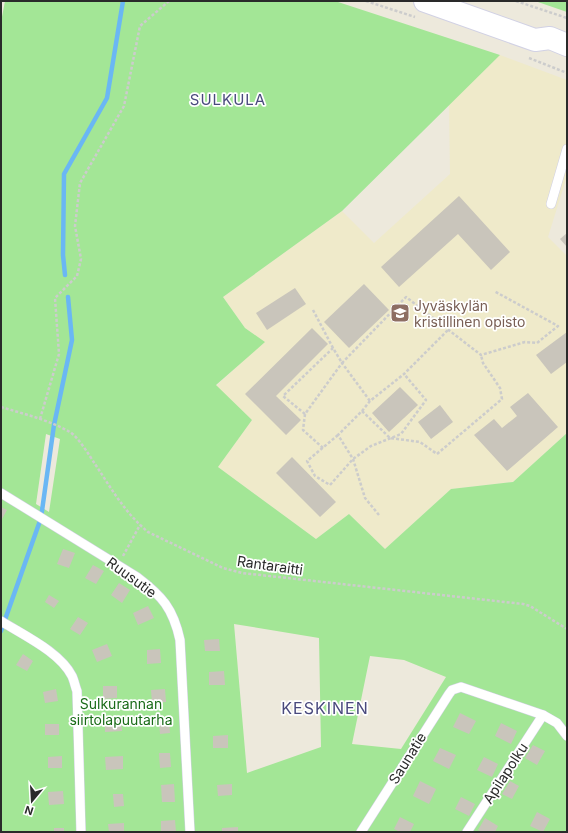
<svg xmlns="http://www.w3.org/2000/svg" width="568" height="833" viewBox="0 0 568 833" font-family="Inter,sans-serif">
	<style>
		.education { fill: #efeaca }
		.green { fill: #a3e696; fill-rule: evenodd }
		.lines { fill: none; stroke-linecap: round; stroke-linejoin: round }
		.stream { stroke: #6ab7f4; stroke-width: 4.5 }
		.building { fill: #c9c5bb }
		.service-casing { stroke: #d1d1e4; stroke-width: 10 }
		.secondary-casing { stroke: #d1d1e4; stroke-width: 24 }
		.path { stroke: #ccc; stroke-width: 2.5; stroke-dasharray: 3 2; stroke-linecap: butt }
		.service { stroke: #fff; stroke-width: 9 }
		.secondary { stroke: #fff; stroke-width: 22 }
		.labels { text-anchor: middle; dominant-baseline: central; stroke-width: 3.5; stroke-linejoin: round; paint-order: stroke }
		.education-label { font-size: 14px; fill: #785e54; stroke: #fff; text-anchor: start }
		.street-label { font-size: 14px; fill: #2a2a2a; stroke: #fff }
		.park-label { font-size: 14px; fill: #196b17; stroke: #fff }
		.neighbourhood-label { font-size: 15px; letter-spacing: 1px; fill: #49497d; stroke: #fff }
		.quarter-label { font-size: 16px; letter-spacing: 1px; fill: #49497d; stroke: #fff }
	</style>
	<rect width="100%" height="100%" fill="#ede9dc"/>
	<polygon class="education" points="500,55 567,80 567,176 548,237 567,256 567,433 513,482 451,489 385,549 349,514 316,539 218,467 252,420 216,386 264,342 245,328 223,297 342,211 374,243 450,174 449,105"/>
	<g class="green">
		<path d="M5 1H335L500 55 342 211 223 297 245 328 265 342 216 385 252 420 218 467 316 539 349 514 385 549 451 489 513 482 567 433V832H1V22ZM46 434 60 439 49 512 36 504ZM234 624 319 638 321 747 247 773ZM370 656 404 660 446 677 401 749 352 744Z"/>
		<polygon points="535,1 567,1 567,12"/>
	</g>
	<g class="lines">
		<g class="stream">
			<polyline points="65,275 63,255 64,174 107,98 123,1"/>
			<polyline points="1,631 41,518 54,425 72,340 68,297"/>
		</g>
	</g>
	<g class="building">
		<polygon points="459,196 510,252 491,270 458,234 399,287 381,267"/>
		<polygon points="567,233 567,247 560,239"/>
		<polygon points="364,284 389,310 349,348 324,322"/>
		<polygon points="295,288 306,304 267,330 256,313"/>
		<polygon points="312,328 328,344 276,396 301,420 286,435 245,394"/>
		<polygon points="567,332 567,362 551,374 536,355"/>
		<polygon points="400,387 418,405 389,432 372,413"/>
		<polygon points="528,393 558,427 507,471 474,435 494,419 502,428 517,416 510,407"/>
		<polygon points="440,405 453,422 431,439 418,422"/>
		<polygon points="292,457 336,502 320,517 276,473"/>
		<polygon points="1,507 7,510 1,521"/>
		<polygon points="63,549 75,553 69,568 57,564"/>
		<polygon points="93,565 104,571 96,584 85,578"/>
		<polygon points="119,583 130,590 122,603 111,595"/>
		<polygon points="49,595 59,601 54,608 45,602"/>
		<polygon points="148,606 154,618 138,625 133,613"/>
		<polygon points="78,617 88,623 80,635 70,629"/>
		<polygon points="219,639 220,651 205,651 204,640"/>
		<polygon points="107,644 112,656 97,662 92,650"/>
		<polygon points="160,649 161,663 147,664 147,650"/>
		<polygon points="23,654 33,661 27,671 16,665"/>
		<polygon points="224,671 225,685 209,685 209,672"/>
		<polygon points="103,686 117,686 117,698 103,699"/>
		<polygon points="56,689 58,701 45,703 43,692"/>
		<polygon points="165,689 166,702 152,703 151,690"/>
		<polygon points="460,713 476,721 469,734 453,727"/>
		<polygon points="121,717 122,731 105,732 105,718"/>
		<polygon points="169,720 170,733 160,734 159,721"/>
		<polygon points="501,723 517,731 511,744 495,736"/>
		<rect x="45" y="724" width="14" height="11"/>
		<polygon points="228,735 228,748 213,748 213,736"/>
		<polygon points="533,745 545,751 537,765 525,758"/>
		<polygon points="440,748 456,755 449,769 433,761"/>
		<polygon points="159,753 170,753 171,767 160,768"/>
		<polygon points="62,756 62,768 48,768 48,757"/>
		<polygon points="123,756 123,769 106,770 105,757"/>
		<polygon points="484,757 498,764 492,777 477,770"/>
		<polygon points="420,781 436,789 429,804 413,796"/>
		<polygon points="510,781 519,786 512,799 502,794"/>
		<polygon points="174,784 175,802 162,802 161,785"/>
		<polygon points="232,784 232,795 218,796 217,785"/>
		<polygon points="63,791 64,804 49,805 48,792"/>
		<polygon points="113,794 123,794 124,806 114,807"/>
		<polygon points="461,797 475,804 469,816 455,809"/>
		<polygon points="537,812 550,819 543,832 530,826"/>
		<polygon points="400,817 414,824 410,832 400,832 394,829"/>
		<polygon points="485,818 498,826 495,832 483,832 478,830"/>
		<polygon points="175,820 176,832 161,832 161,821"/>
		<polygon points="124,823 124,832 109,832 108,824"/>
		<polygon points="238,827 238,832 222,832 222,828"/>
		<rect x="54" y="828" width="10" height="4"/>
	</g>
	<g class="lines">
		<defs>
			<g id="service">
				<polyline points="551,204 567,149"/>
				<path d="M1 493 137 577C162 596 173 608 180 640L190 832"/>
				<path d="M1 621C23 635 60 652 72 676 74 680 75 686 77 691L81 832"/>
				<polyline points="361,832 449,694 452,690 461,687 543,715 557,723 567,736"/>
				<polyline points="467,832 543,715"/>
			</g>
			<polyline id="secondary" points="425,1 535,40 550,38 567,45"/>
		</defs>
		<use href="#service" class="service-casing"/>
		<use href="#secondary" class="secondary-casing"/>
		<g class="path">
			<polyline points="366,1 415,17"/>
			<polyline points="516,1 567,18"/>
			<polyline points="529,58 567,73"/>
			<polyline points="313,310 333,348"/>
			<path d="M1 407C24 414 49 420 70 432 79 438 89 455 95 464 111 488 125 513 148 532L223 568 242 573 523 604 530 606 567 629"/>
			<polyline points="362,411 390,438 420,442 437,454 502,399 500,388 483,363 481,355"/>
			<polyline points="305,414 283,396 333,348 342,363 406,297 481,355 525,342 537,343 558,326 494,291"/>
			<polyline points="40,419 59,354 55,298 77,276 81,259 75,226 80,183 124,106 140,26 169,1"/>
			<polyline points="338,435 307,461 315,476 330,485 353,459 371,446 401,434 426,400 404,374"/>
			<polyline points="323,448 303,430 305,414 342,363 370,401"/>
			<polyline points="379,515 365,498 353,459 338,435 362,411 370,401 404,374 448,330"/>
			<polyline points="123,556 140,525"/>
		</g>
		<use href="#service" class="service"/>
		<use href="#secondary" class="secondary"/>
	</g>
	<defs>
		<symbol id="school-square" viewBox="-11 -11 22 22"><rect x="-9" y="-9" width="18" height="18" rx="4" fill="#8d6e63" stroke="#fff"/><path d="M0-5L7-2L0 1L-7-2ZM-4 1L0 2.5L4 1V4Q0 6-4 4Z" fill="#fff"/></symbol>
	</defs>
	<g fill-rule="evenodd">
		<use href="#school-square" x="389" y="302" width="22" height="22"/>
	</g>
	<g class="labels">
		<g class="education-label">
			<text x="414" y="305">Jyväskylän<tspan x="414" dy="16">kristillinen opisto</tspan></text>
		</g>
		<g class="street-label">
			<text transform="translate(270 565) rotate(8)">Rantaraitti</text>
			<text transform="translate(132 577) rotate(36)">Ruusutie</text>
			<text transform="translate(407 758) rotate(-58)">Saunatie</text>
			<text transform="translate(505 773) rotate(-57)">Apilapolku</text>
		</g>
		<g class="park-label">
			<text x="121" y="703">Sulkurannan<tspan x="121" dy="16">siirtolapuutarha</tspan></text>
		</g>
		<g class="neighbourhood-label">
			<text x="228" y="99">SULKULA</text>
		</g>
		<g class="quarter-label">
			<text x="325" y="708">KESKINEN</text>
		</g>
	</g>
	<rect width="568" height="833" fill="none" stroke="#2a2a2a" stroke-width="4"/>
	<g transform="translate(32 801) rotate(198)" stroke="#ffffff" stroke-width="3" paint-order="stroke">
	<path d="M0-3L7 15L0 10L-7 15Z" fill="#2a2a2a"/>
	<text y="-6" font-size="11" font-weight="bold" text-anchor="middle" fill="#2a2a2a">N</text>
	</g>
</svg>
